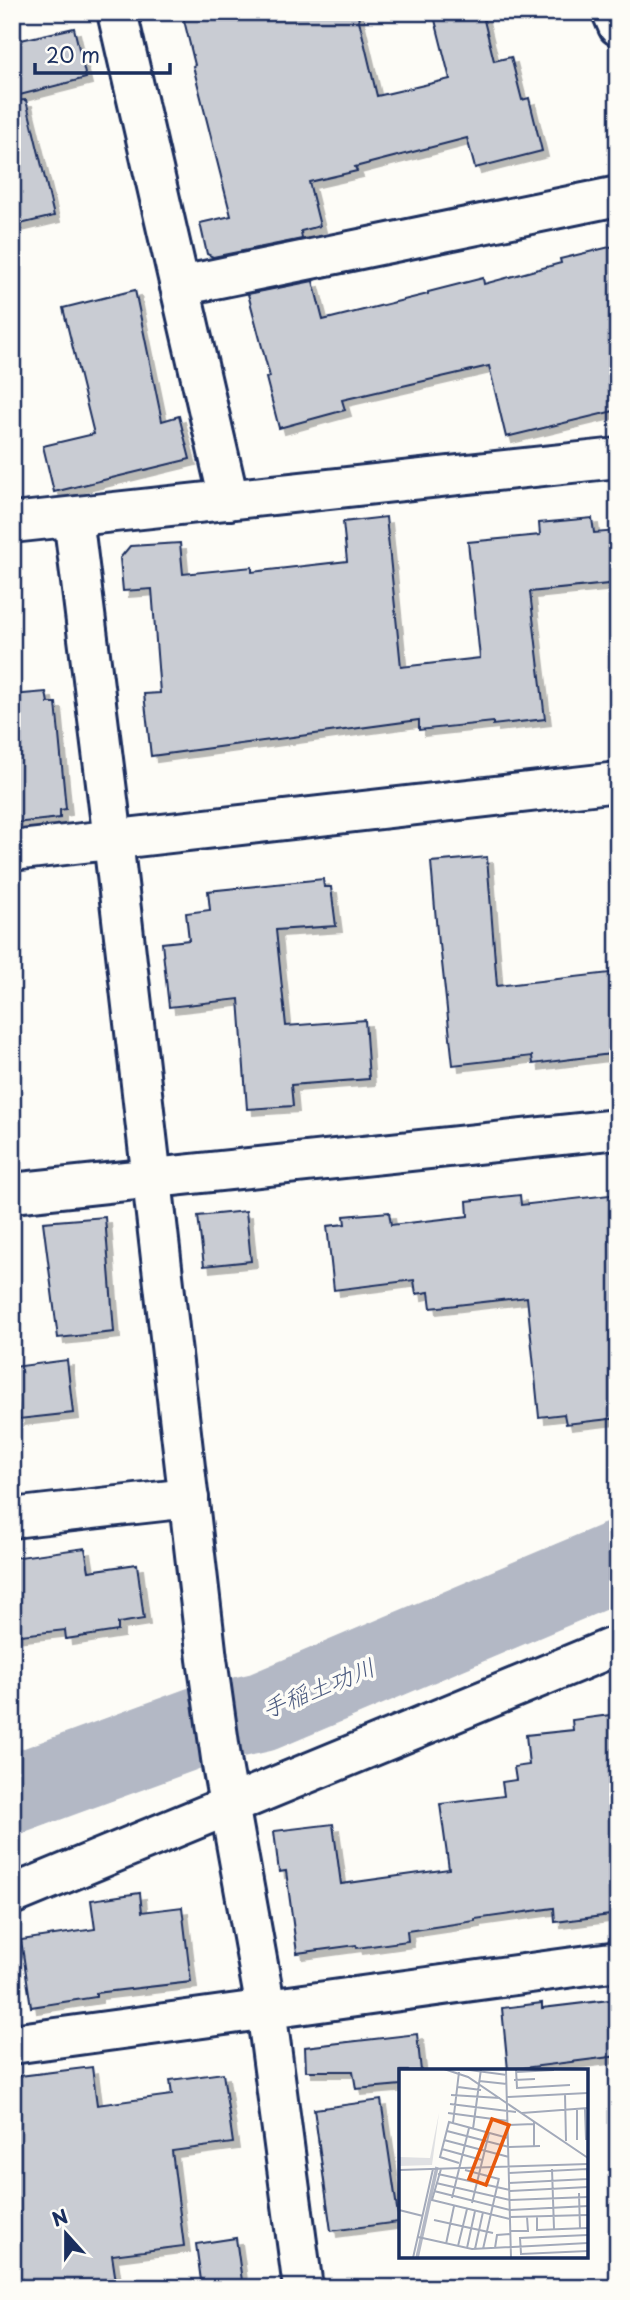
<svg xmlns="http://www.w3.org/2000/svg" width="630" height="2300" viewBox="0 0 630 2300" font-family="'Playpen Sans','Klee One',sans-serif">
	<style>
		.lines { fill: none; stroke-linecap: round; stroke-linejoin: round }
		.river { stroke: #b3b8c5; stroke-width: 80 }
		.building { fill: #c9ccd3; stroke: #1b2f5e; stroke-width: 2; filter: url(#shadow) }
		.minor-casing { stroke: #1b2f5e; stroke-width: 44 }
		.minor { stroke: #fdfcf7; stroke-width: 38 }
		.labels { text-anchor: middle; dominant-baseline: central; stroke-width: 7; stroke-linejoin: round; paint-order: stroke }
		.water-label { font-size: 24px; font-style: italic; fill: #49587d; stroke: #fdfcf7 }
		.inset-river { fill: none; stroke: #b3b8c5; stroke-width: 3.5 }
		.inset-road { fill: none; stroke: #a3aaba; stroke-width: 2 }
		.view { fill: #e8590c; fill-opacity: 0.15; stroke: #e8590c; stroke-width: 3.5 }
		.inset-edge { fill: none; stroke: #1b2f5e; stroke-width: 3.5 }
	</style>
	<defs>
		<filter id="shadow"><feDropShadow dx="6" dy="6" stdDeviation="0" flood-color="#0004"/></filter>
	</defs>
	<rect width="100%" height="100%" fill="#fdfcf7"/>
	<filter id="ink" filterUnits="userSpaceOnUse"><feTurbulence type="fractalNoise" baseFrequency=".0143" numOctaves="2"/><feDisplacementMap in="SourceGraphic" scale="14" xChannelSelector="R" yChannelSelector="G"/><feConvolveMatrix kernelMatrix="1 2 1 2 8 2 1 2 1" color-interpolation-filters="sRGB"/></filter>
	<g filter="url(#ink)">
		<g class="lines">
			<polyline class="river" points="12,1795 200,1726 262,1712 618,1561"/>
		</g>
		<g class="building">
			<polygon points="182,12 357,12 377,96 450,79 433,12 482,12 494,61 511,57 522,100 529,98 542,151 475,168 467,138 355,167 357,171 309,182 320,226 301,231 302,239 213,257 207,254 200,223 231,216 193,66 195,65"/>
			<polygon points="74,28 86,78 12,97 12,42"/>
			<polygon points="26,100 54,216 12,226 12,101"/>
			<polygon points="618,245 618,410 506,437 489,366 342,400 345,410 279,428 266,378 270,377 248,294 313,281 323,320 428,294 428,292 483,278 484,284 561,263 560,259"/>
			<polygon points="135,290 162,421 179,416 190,459 54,492 43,446 94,434 63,308"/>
			<polygon points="386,517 401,667 480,658 468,542 540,535 539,523 592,518 594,533 618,531 618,583 530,592 545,719 493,725 493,722 419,730 419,720 151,756 144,694 160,693 152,589 123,591 120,558 130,546 180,543 183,574 252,567 252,572 347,561 343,522"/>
			<polygon points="46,692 48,703 56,703 66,809 60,810 60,818 15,823 12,794 12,695"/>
			<polygon points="487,857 497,986 618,972 618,1053 533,1064 532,1056 453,1065 440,944 438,944 431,862"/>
			<polygon points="323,879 324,887 331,887 336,926 276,930 286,1026 365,1020 369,1079 291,1085 293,1106 247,1109 239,999 169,1007 162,943 189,940 186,913 210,910 208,891"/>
			<polygon points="618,1194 618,1418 566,1424 564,1414 539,1417 527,1297 431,1308 429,1292 416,1294 414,1280 334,1290 327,1226 345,1224 344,1216 389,1212 391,1225 468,1216 467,1201 520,1195 521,1205"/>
			<polygon points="246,1211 251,1261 204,1266 198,1216"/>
			<polygon points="105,1217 114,1332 58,1338 43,1222"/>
			<polygon points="67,1360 73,1413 19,1419 13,1367"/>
			<polygon points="85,1548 89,1571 137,1564 144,1619 118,1623 118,1631 66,1639 65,1630 12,1636 12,1558"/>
			<polygon points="618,1714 618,1914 555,1922 554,1908 475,1919 475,1921 407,1931 408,1941 357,1948 356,1945 297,1953 286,1871 279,1872 274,1831 333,1824 341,1884 449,1869 440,1804 504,1796 502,1782 516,1780 514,1767 529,1765 526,1735 573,1730 572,1720"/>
			<polygon points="140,1893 142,1912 182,1907 191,1982 96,1993 96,1997 31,2007 21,1940 95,1929 91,1900"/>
			<polygon points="618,1999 618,2056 508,2070 502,2008 542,2003 542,2008"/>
			<polygon points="417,2034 421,2071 401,2071 401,2085 356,2089 353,2071 306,2071 305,2047"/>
			<polygon points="92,2067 97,2105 172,2095 170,2080 223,2073 233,2143 172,2151 184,2246 112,2255 117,2288 12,2288 12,2077"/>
			<polygon points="381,2100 399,2222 331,2231 314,2109"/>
			<polygon points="236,2238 243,2288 202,2288 196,2244"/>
		</g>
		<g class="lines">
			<defs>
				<g id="minor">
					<polyline points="117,12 229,500"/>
					<polyline points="612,12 618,26"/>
					<polyline points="180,286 618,196"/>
					<polyline points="73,517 113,840 207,1659 222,1765 266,2009 303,2288"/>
					<polyline points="12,523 618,458"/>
					<polyline points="12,851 618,782"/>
					<polyline points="12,1193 618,1129"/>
					<polyline points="12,1518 189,1498"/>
					<polyline points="12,1895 618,1645"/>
					<polyline points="12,2044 618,1961"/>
				</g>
			</defs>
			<use href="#minor" class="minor-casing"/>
			<use href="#minor" class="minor"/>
		</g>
	</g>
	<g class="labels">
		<g class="water-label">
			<text transform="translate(318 1687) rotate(-22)">手稲土功川</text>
		</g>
	</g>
	<g transform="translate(399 2069)">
		<rect width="189" height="189" fill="#fdfcf7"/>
		<path d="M40 44 33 96 0 97V88L31 89Z" fill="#e0e1e3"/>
		<path class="inset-river" d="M18 189 38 98"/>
		<path class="inset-road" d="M45 0 69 8 189 89M63 0 108 6M107 0 112 189M117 0 118 19 171 16M117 3 155 1M115 11 136 10M80 12 108 15M59 18 82 21M166 25 167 72M52 26 101 29M108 28 189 24M51 35 117 43M186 39 187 71M178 40V71M49 44 109 52M123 44 189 39M135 52V77M54 54 60 3M109 56 135 55M74 60 82 0M48 62 110 78M45 71 110 88M110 78 141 77M43 80 83 91M60 94 41 88 50 53 109 69M42 100 33 131 111 150M153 100 155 160M0 101 189 95M66 101 100 110M110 104 188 100 189 110M39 105 111 121M37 114 111 131 189 128M110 114 189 110M35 122 111 141 189 137M111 122 189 118M180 124 181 160M53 129 70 59M73 134 90 64M0 141 24 147M138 147V161L189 159M111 148 189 146M35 151 94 164M112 162H129L128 148M189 166 121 169 122 185 189 182M19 168 73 180 189 174M47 175 55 137M59 177 68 140M68 179 76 142M96 179 98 166 112 165M76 180 84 143M84 180 100 109M14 189 34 100"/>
		<path class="view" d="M93 50 110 56 87 116 70 110Z"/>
		<rect width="189" height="189" class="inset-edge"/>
	</g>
	<rect width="630" height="2300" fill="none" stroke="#fdfcf7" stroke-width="42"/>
	<rect x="21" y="21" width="588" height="2258" fill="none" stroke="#1b2f5e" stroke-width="2.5" filter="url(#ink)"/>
	<g transform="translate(66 2234) rotate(339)" stroke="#fdfcf7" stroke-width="5" paint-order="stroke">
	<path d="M0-5L12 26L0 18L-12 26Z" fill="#1b2f5e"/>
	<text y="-10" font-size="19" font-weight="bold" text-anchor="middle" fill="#1b2f5e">N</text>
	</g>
	<path d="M35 63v10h135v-10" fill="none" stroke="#1b2f5e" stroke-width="3.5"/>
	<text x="46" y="63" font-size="21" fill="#1b2f5e" stroke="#fdfcf7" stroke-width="5" paint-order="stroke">20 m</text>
</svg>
